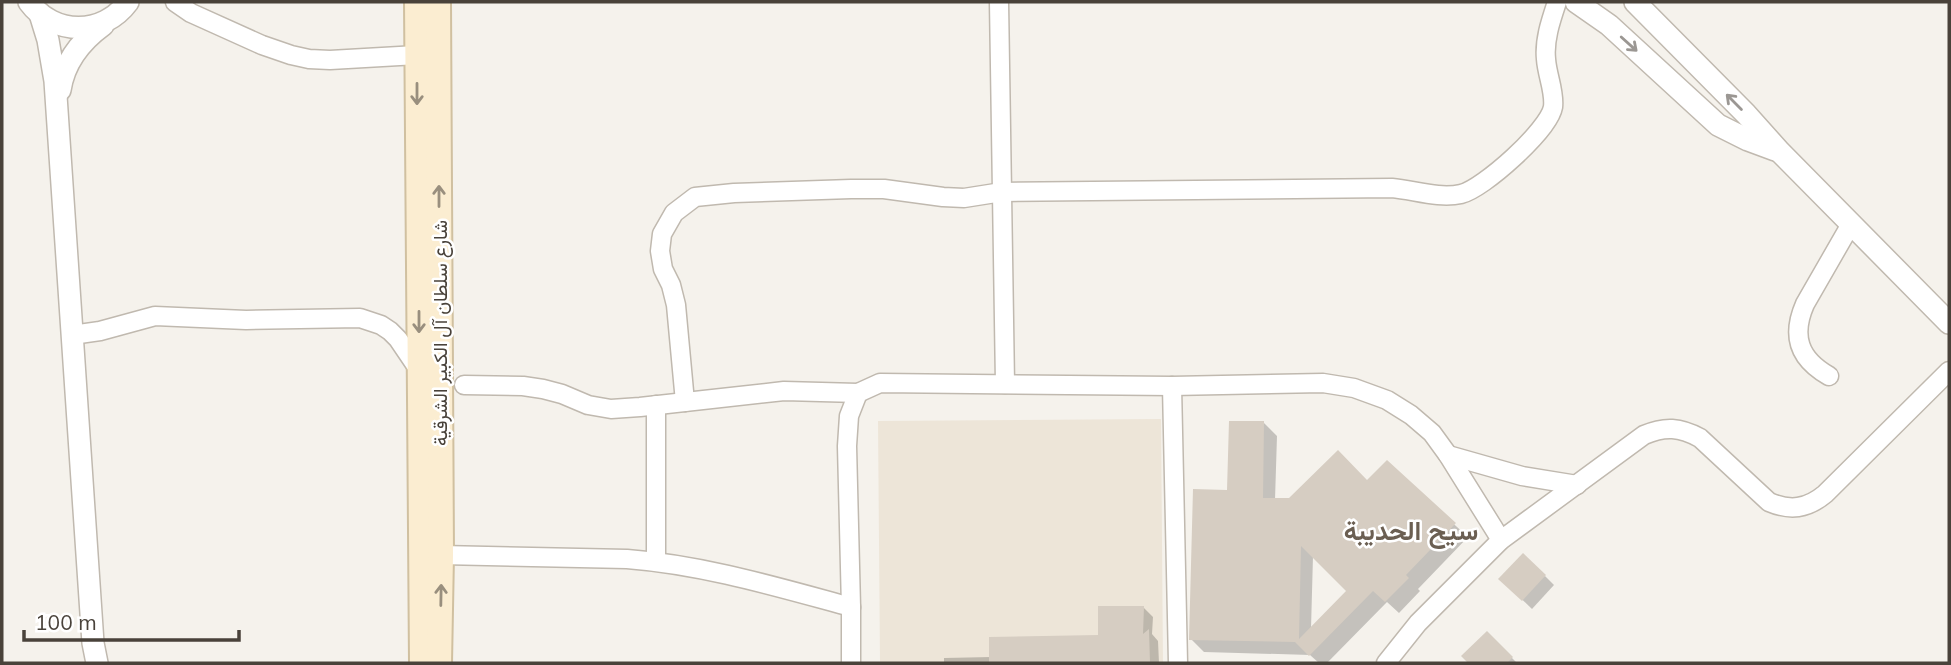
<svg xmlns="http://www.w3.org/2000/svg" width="1951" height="665" viewBox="0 0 1951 665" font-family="Mulish,Vazirmatn,sans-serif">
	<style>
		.education { fill: #ede5d8 }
		.shadow { fill: #0003; fill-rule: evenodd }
		.building { fill: #d6cdc2; fill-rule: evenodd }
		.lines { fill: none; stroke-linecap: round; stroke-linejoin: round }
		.minor-casing { stroke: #c0b9af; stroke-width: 21 }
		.tertiary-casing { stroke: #c0b9af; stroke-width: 24 }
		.secondary-casing { stroke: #d0c0a0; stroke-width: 28 }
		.minor { stroke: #fff; stroke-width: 18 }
		.tertiary { stroke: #fff; stroke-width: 21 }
		.secondary { stroke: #fbedd1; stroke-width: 24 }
		.oneway { stroke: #9b9793 }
		.oneway2 { stroke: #998f7e }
		.labels { text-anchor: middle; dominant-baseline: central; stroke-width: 5; stroke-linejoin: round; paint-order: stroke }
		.street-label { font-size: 19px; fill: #49423a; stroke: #fff }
		.district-label { font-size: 26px; font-weight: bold; fill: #6b5f52; stroke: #fff }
	</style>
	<rect width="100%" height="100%" fill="#f5f2ec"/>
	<polygon class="education" points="1161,419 1163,663 880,663 878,421"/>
	<g class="shadow">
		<path d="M1264 423 1277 436 1275 500H1290L1367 482 1387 463 1468 537 1418 589 1420 591 1399 613 1387 602 1327 663H1319L1310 655 1204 652 1191 639 1229 492ZM1313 556 1349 591 1311 629Z"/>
		<polygon points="1545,576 1554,585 1532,609 1510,588"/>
		<polygon points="1143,607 1153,617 1152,634 1158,641 1159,663 944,663 944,658 991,657 1100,637"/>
		<polygon points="1487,633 1517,663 1470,663 1463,656"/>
	</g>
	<g class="building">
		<path d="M1229 421H1264L1263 498H1289L1338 450 1367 480 1387 460 1456 523 1406 575 1409 578 1385 602 1373 591 1309 656 1295 642 1189 640 1193 489 1227 490ZM1301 546 1346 591 1299 639Z"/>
		<polygon points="1523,553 1546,575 1522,601 1498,579"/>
		<polygon points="1098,606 1144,606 1143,634 1149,629 1150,663 989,663 989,637 1098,635"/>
		<polygon points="1487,631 1513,657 1507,663 1468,663 1461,656"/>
	</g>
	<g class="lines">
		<defs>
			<g id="minor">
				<polyline points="175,2 191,13 262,45 291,55 309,59 330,60 417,55"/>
				<polyline points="999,2 1005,384"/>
				<polyline points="72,335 100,331 155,316 246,320 360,318 381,325 390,331 398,339 419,370"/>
				<path d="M1829 376C1799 359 1791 336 1805 304L1851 224"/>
				<polyline points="464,385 523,386 543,389 562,394 588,405 611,409 640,407 784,391 858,393 880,383 1172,386 1323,383 1354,388 1387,400 1411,415 1432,433 1448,455 1501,540"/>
				<polyline points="1172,386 1178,663"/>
				<path d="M685 402 676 305 671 285 663 269 660 251 662 234 674 213 695 197 734 193 851 189H884L943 197 964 198 1002 192 1392 188C1414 190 1439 199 1461 194 1483 189 1549 130 1553 107 1555 92 1547 75 1546 59 1544 40 1551 20 1557 2"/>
				<polyline points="656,405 656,561"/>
				<polyline points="1448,455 1522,476 1577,485"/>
				<path d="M441 555 627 559C704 565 777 587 851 607"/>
				<polyline points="851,663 851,607 847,446 849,416 858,393"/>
				<path d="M1386 663 1418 623 1501 540 1644 435C1665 426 1680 427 1700 438L1769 502C1790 511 1807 509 1825 494L1949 371"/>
			</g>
			<g id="tertiary">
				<path d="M29 2C54 36 103 36 128 2"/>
				<polyline points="1576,2 1609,25 1718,125 1748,140 1775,150"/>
				<polyline points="1635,2 1746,114 1780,152 1949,323"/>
				<polyline points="40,14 48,40 55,81 93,643 97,663"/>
				<path d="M60 90C64 63 81 41 103 25"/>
			</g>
			<g id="secondary">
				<polyline points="417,2 422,663"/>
				<polyline points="438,2 441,555 439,663"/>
			</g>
		</defs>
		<use href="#minor" class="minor-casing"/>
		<use href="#tertiary" class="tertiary-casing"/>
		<use href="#secondary" class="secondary-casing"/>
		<use href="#minor" class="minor"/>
		<use href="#tertiary" class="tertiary"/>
		<use href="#secondary" class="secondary"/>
	</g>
	<defs><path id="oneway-shaft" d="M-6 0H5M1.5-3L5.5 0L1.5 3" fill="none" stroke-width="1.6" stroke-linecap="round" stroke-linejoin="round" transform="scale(1.75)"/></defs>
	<g class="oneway">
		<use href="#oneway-shaft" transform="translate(1629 44) rotate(42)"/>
		<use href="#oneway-shaft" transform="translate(1734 102) rotate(-135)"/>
	</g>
	<g class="oneway2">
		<use href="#oneway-shaft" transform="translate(417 94) rotate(90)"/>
		<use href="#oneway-shaft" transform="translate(439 196) rotate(-90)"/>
		<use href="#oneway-shaft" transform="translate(419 322) rotate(90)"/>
		<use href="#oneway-shaft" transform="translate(441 595) rotate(-89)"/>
	</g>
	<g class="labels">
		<g class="street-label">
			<text transform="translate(440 333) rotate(-90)">شارع سلطان آل الكبير الشرقية</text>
		</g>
		<g class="district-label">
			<text x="1411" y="530">سيح الحديبة</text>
		</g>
	</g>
	<rect width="1951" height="665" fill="none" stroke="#49423a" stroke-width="7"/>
	<path d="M24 630v10h215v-10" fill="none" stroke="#49423a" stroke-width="3.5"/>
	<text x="35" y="630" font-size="21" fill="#49423a" stroke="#ffffff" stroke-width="5" paint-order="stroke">100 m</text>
</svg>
